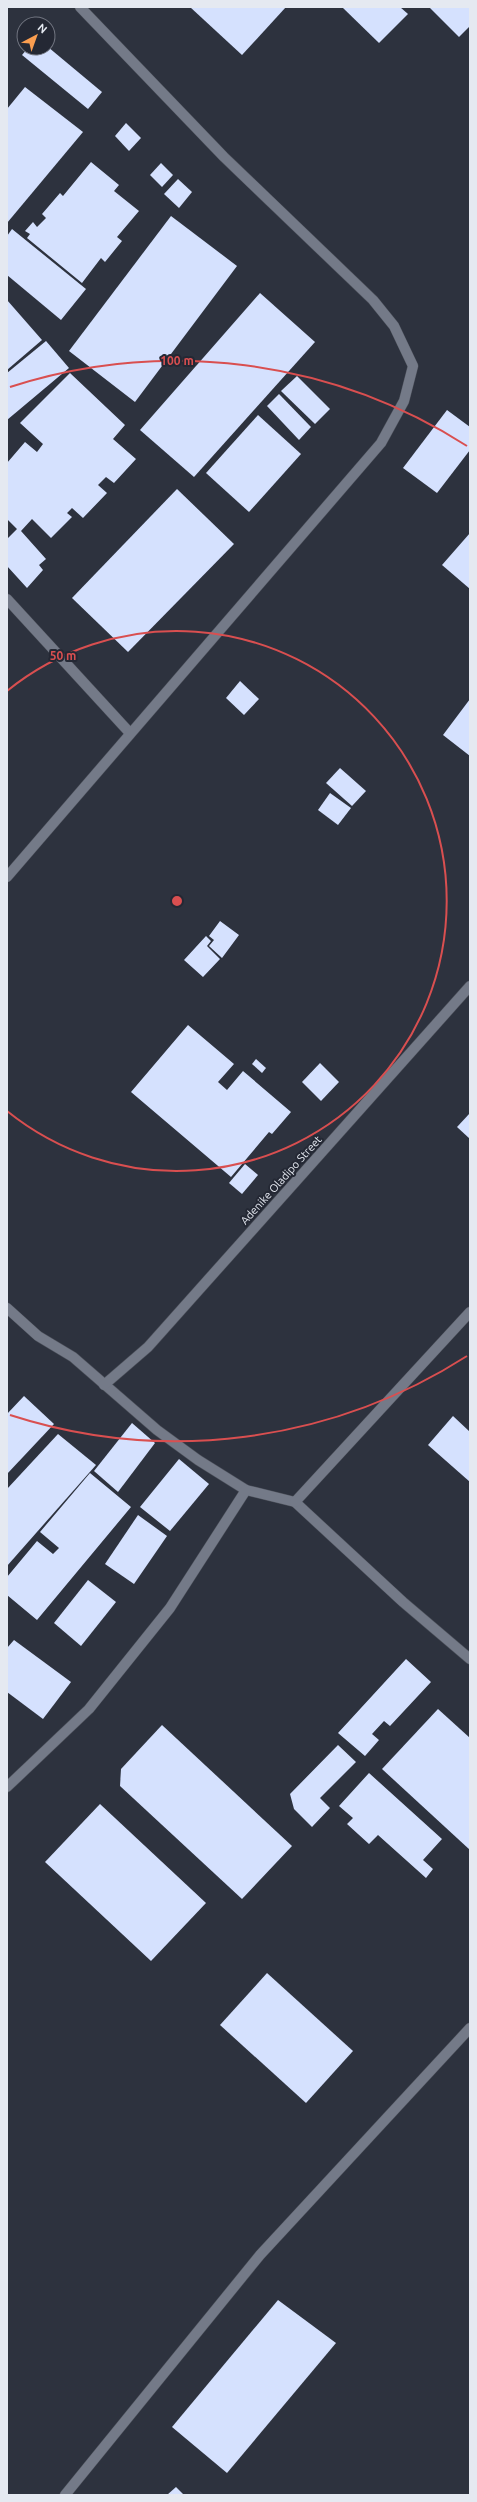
<svg xmlns="http://www.w3.org/2000/svg" width="477" height="2502" viewBox="0 0 477 2502" font-family="Ubuntu,sans-serif">
	<style>
		.building { fill: #d5e1fe }
		.lines { fill: none; stroke-linecap: round; stroke-linejoin: round }
		.street-casing { stroke: #4c505a; stroke-width: 11 }
		.street { stroke: #747a88; stroke-width: 10 }
		.ring { fill: none; stroke: #d94f50; stroke-width: 2 }
		.labels { text-anchor: middle; dominant-baseline: central; stroke-width: 4; stroke-linejoin: round; paint-order: stroke }
		.street-label { font-size: 11px; fill: #e5e9f1; stroke: #242834 }
		.centre { fill: #d94f50; stroke: #242834; stroke-width: 2 }
		.ring-label { font-size: 12px; text-anchor: middle; font-weight: bold; fill: #d94f50; stroke: #242834; stroke-width: 4; stroke-linejoin: round; paint-order: stroke }
	</style>
	<rect width="100%" height="100%" fill="#2d323e"/>
	<g class="building">
		<polygon points="190,7 286,7 242,55"/>
		<polygon points="342,7 400,7 408,14 379,43"/>
		<polygon points="429,7 470,7 470,26 459,37"/>
		<polygon points="48,47 102,92 88,109 22,55 28,48"/>
		<polygon points="25,87 83,132 7,223 7,109"/>
		<polygon points="126,123 141,138 129,151 115,136"/>
		<polygon points="91,162 119,185 114,191 139,211 117,237 122,241 105,262 101,258 82,283 27,238 30,234 25,231 33,222 37,227 46,218 42,214 60,193 63,196"/>
		<polygon points="161,163 173,175 162,187 150,175"/>
		<polygon points="178,179 192,192 179,208 164,194"/>
		<polygon points="171,216 237,266 135,402 69,351"/>
		<polygon points="12,229 86,289 61,320 7,275 7,236"/>
		<polygon points="260,293 315,342 194,477 140,430"/>
		<polygon points="7,300 42,340 7,370"/>
		<polygon points="46,341 69,368 7,420 7,373"/>
		<polygon points="70,373 125,425 113,439 136,459 114,483 106,477 98,485 107,493 83,518 72,508 67,513 72,517 51,538 32,519 21,531 46,559 39,565 43,570 27,588 7,566 7,539 17,529 7,519 7,463 25,442 37,452 43,444 20,423"/>
		<polygon points="297,376 330,409 315,424 281,391"/>
		<polygon points="279,394 311,427 299,440 267,406"/>
		<polygon points="447,410 470,427 470,450 437,493 403,468"/>
		<polygon points="258,415 301,454 249,512 206,473"/>
		<polygon points="177,489 234,544 128,652 72,598"/>
		<polygon points="470,533 470,589 442,565"/>
		<polygon points="240,681 259,699 244,715 226,698"/>
		<polygon points="470,699 470,756 443,735"/>
		<polygon points="340,768 366,791 352,806 326,783"/>
		<polygon points="330,793 351,808 338,825 318,810"/>
		<polygon points="220,921 239,935 222,958 209,946 214,940 209,936"/>
		<polygon points="206,936 211,941 207,946 220,959 203,977 184,960"/>
		<polygon points="188,1025 234,1064 218,1082 227,1090 243,1071 291,1112 272,1134 269,1132 231,1177 131,1092"/>
		<polygon points="256,1059 266,1068 262,1073 252,1064"/>
		<polygon points="320,1063 339,1082 321,1101 302,1082"/>
		<polygon points="470,1113 470,1139 457,1127"/>
		<polygon points="245,1164 258,1175 242,1194 229,1183"/>
		<polygon points="24,1396 54,1424 7,1474 7,1414"/>
		<polygon points="453,1416 470,1432 470,1482 428,1445"/>
		<polygon points="132,1423 155,1443 118,1492 94,1471"/>
		<polygon points="58,1434 96,1465 7,1566 7,1489"/>
		<polygon points="179,1459 209,1484 170,1531 140,1507"/>
		<polygon points="90,1473 131,1507 37,1620 7,1595 7,1577 37,1541 53,1554 59,1548 40,1532"/>
		<polygon points="138,1515 167,1536 134,1584 105,1564"/>
		<polygon points="88,1580 116,1602 81,1646 54,1623"/>
		<polygon points="14,1640 71,1682 43,1719 7,1692 7,1648"/>
		<polygon points="406,1659 431,1682 390,1726 384,1721 372,1734 379,1740 365,1756 338,1733"/>
		<polygon points="438,1709 470,1738 470,1850 382,1769"/>
		<polygon points="162,1725 292,1846 242,1899 120,1786 121,1769"/>
		<polygon points="338,1745 356,1762 320,1798 330,1808 312,1827 294,1809 290,1794"/>
		<polygon points="369,1773 442,1839 423,1860 433,1869 426,1878 378,1835 369,1844 347,1824 353,1818 339,1806"/>
		<polygon points="100,1804 206,1903 151,1961 45,1862"/>
		<polygon points="267,1973 353,2051 306,2103 220,2025"/>
		<polygon points="278,2300 336,2343 227,2473 172,2427"/>
		<polygon points="176,2487 184,2495 167,2495"/>
	</g>
	<g class="lines">
		<defs>
			<g id="street">
				<polyline points="7,599 129,732"/>
				<polyline points="7,877 381,443 404,401 413,366 394,326 373,300 224,157 80,7"/>
				<polyline points="7,1308 38,1336 73,1357 157,1430 198,1460 246,1490 295,1502 403,1602 470,1659"/>
				<polyline points="104,1385 148,1347 470,986"/>
				<polyline points="295,1502 470,1312"/>
				<polyline points="7,1787 89,1709 170,1608 246,1490"/>
				<polyline points="65,2495 260,2255 470,2028"/>
			</g>
		</defs>
		<use href="#street" class="street-casing"/>
		<use href="#street" class="street"/>
	</g>
	<g class="ring">
		<path d="M7 691A270 270 0 1 1 7 1111"/>
		<path d="M467 1356A540 540 0 0 1 10 1415M10 387A540 540 0 0 1 467 446"/>
	</g>
	<g class="labels">
		<g class="street-label">
			<text transform="translate(281 1180) rotate(-48)">Adenike Oladipo Street</text>
		</g>
	</g>
	<circle cx="177" cy="901" r="6" class="centre"/>
	<g class="ring-label">
		<text x="177" y="365">100 m</text>
		<text x="63" y="660">50 m</text>
	</g>
	<rect width="477" height="2502" fill="none" stroke="#e5e9f1" stroke-width="16"/>
	<g transform="translate(36 36) rotate(41)"><circle r="19" fill="#242834" stroke="#717580"/>
	<path d="M0-3L7 15L0 10L-7 15Z" fill="#fb9e50"/>
	<text y="-6" font-size="11" font-weight="bold" text-anchor="middle" fill="#e5e9f1">N</text>
	</g>
</svg>
